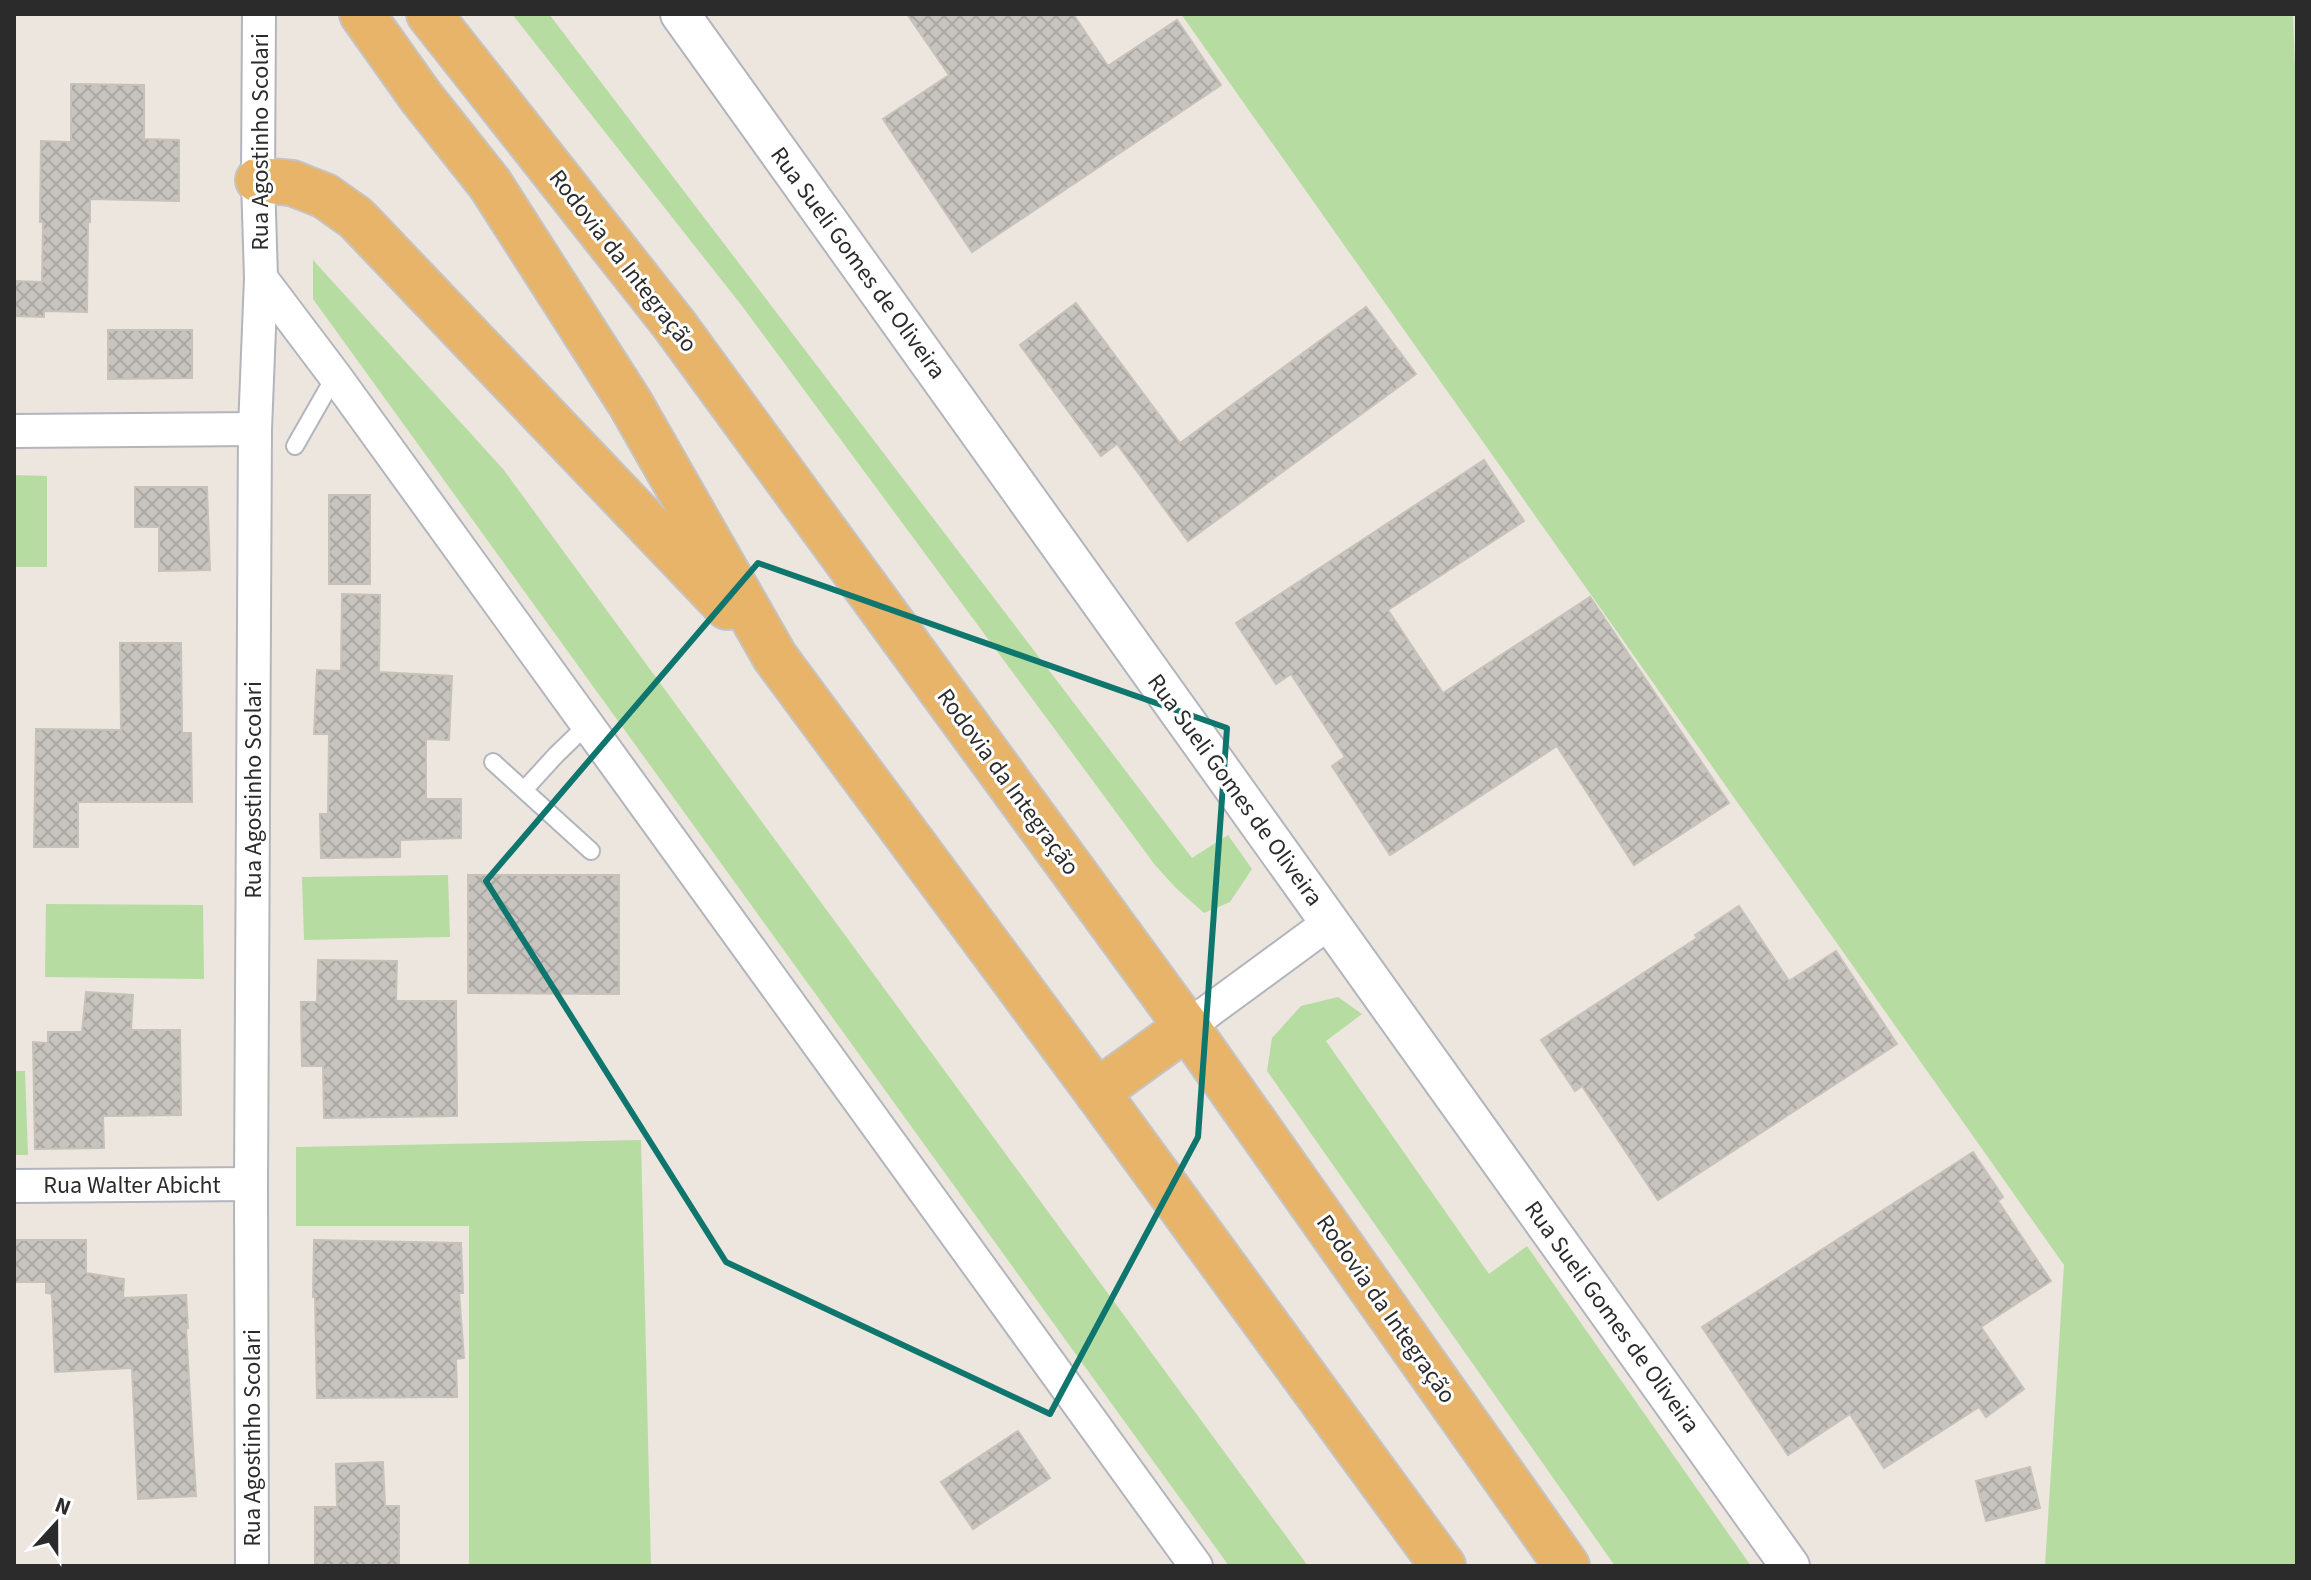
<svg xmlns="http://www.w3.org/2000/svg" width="2311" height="1580" viewBox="0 0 2311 1580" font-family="'Source Sans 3',sans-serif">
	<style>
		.grass { fill: #b6dca2 }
		.building { fill: url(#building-cross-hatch); stroke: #c7c2b9; stroke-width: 2 }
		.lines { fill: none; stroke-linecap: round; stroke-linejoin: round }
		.service-casing { stroke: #b3b5bd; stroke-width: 20 }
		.minor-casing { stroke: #b3b5bd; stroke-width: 36 }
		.tertiary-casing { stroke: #b3b5bd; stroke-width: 42 }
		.trunk-casing { stroke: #c4c4c4; stroke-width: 48 }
		.service { stroke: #fff; stroke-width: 16 }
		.minor { stroke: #fff; stroke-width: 32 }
		.tertiary { stroke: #fff; stroke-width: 38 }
		.trunk { stroke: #e8b46a; stroke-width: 44 }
		.marked { fill: none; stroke: #0f766e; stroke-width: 6; stroke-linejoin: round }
		.labels { text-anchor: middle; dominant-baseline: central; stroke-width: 6; stroke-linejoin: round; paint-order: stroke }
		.street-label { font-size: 24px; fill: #2b2b2b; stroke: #fff }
	</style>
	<defs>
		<pattern id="building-cross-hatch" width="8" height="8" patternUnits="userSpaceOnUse" patternTransform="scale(2)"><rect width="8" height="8" fill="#c7c3be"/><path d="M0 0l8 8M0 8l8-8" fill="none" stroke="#aba8a3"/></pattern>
	</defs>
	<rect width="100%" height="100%" fill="#ece6df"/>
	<g class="grass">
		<polygon points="512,14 549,14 1192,858 1228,835 1252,869 1230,902 1204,913 1176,888 1155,865 742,306"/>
		<polygon points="1181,14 2293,14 2297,123 2297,1566 2045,1566 2064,1265"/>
		<polygon points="313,260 503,469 1308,1566 1229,1566 313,299"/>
		<polygon points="14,475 47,476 47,567 14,567"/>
		<polygon points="448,875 450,937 304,940 302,877"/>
		<polygon points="46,904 203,905 204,979 45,977"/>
		<polygon points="1338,997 1362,1014 1326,1041 1489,1274 1527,1246 1751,1566 1615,1566 1267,1071 1272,1038 1301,1006"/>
		<polygon points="14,1071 25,1071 28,1155 14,1155"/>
		<polygon points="641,1140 651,1566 469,1566 469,1226 296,1226 296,1147"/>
	</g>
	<g class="building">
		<polygon points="907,14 1073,14 1108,66 1177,20 1221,85 972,252 883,119 949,75"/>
		<polygon points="71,84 144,85 144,139 179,140 179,201 90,199 90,222 88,222 87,312 44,311 44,317 14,316 14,281 42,282 43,222 40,222 41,141 71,142"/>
		<polygon points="1076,303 1180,443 1366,307 1416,374 1188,541 1117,444 1101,456 1020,345"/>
		<polygon points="108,330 192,330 192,378 108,379"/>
		<polygon points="1484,460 1524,521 1388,610 1443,693 1590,597 1729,803 1634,865 1557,746 1390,855 1332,766 1345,757 1291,674 1276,684 1236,623"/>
		<polygon points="135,487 207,487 210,570 159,571 159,527 135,527"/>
		<rect x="329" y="495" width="41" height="89"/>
		<polygon points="342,594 380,595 379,672 452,676 449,740 426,739 426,799 461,799 461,838 400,840 400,857 321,858 320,814 328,814 329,734 314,734 317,670 341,671"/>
		<polygon points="120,643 181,643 182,733 191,733 192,802 78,802 78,847 34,847 36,729 121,730"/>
		<polygon points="468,875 619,875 619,994 468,993"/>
		<polygon points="1739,906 1789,981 1836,951 1897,1044 1658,1200 1582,1086 1575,1091 1541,1040 1697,938 1695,935"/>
		<polygon points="318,960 397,961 396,1001 456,1001 457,1116 324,1118 323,1066 302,1066 301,1002 317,1002"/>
		<polygon points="86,992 133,995 131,1030 180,1030 181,1115 103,1116 104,1148 35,1149 33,1042 48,1043 48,1032 82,1032"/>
		<polygon points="1973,1152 2003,1197 1998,1201 2051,1281 1981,1327 2024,1389 1986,1417 1979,1407 1884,1468 1850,1414 1788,1455 1702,1327"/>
		<polygon points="14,1240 86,1240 86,1273 124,1279 123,1298 186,1295 188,1328 186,1328 196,1496 138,1499 132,1368 55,1372 52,1294 46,1293 46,1282 14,1282"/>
		<polygon points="314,1240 461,1243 463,1293 459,1293 464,1358 456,1359 457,1397 317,1398 315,1297 313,1297"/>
		<polygon points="1018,1431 1050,1478 973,1529 941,1482"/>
		<polygon points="383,1462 385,1506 399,1506 399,1566 315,1566 315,1507 337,1507 336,1464"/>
		<polygon points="2030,1467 2040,1508 1986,1521 1976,1481"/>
	</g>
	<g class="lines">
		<defs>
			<g id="service">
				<polyline points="295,446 335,376"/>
				<polyline points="493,762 591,851"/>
				<polyline points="524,790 556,755 587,725"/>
			</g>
			<g id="minor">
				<polyline points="261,278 335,376 1196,1566"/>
				<polyline points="14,431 255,429"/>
				<polyline points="1187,1027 1330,922"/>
				<polyline points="14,1186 251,1184"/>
				<polyline points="252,1566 251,1184 255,429 261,278 258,180 259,14"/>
			</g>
			<polyline id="tertiary" points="680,14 1790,1566"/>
			<g id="trunk">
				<polyline points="362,14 421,97 490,184 630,403 775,657 1097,1092 1443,1566"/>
				<polyline points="429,14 673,323 1187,1027 1567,1566"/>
				<polyline points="258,180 292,183 325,196 356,218 727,607"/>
				<polyline points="1097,1092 1187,1027"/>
			</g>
		</defs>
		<use href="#service" class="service-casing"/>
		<use href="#minor" class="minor-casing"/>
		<use href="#tertiary" class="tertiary-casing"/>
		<use href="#trunk" class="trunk-casing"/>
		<use href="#service" class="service"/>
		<use href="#minor" class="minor"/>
		<use href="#tertiary" class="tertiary"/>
		<use href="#trunk" class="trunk"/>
	</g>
	<path class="marked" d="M758 563 1227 728 1198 1137 1050 1414 726 1262 486 881Z"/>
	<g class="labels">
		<g class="street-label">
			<text transform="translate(260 142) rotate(-90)">Rua Agostinho Scolari</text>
			<text transform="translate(623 261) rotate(52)">Rodovia da Integração</text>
			<text transform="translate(858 263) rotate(54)">Rua Sueli Gomes de Oliveira</text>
			<text transform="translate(1008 782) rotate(54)">Rodovia da Integração</text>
			<text transform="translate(253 790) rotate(-90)">Rua Agostinho Scolari</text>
			<text transform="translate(1235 790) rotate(54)">Rua Sueli Gomes de Oliveira</text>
			<text x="132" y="1185">Rua Walter Abicht</text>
			<text transform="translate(1386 1309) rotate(55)">Rodovia da Integração</text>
			<text transform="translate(1612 1317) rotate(54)">Rua Sueli Gomes de Oliveira</text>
			<text transform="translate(252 1438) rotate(-90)">Rua Agostinho Scolari</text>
		</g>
	</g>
	<rect width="2311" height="1580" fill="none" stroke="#2b2b2b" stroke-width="32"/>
	<g transform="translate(56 1524) rotate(21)" stroke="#ffffff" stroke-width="6" paint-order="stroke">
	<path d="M0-6L14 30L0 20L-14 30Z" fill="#2b2b2b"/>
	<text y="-12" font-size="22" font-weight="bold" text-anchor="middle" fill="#2b2b2b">N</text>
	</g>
</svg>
